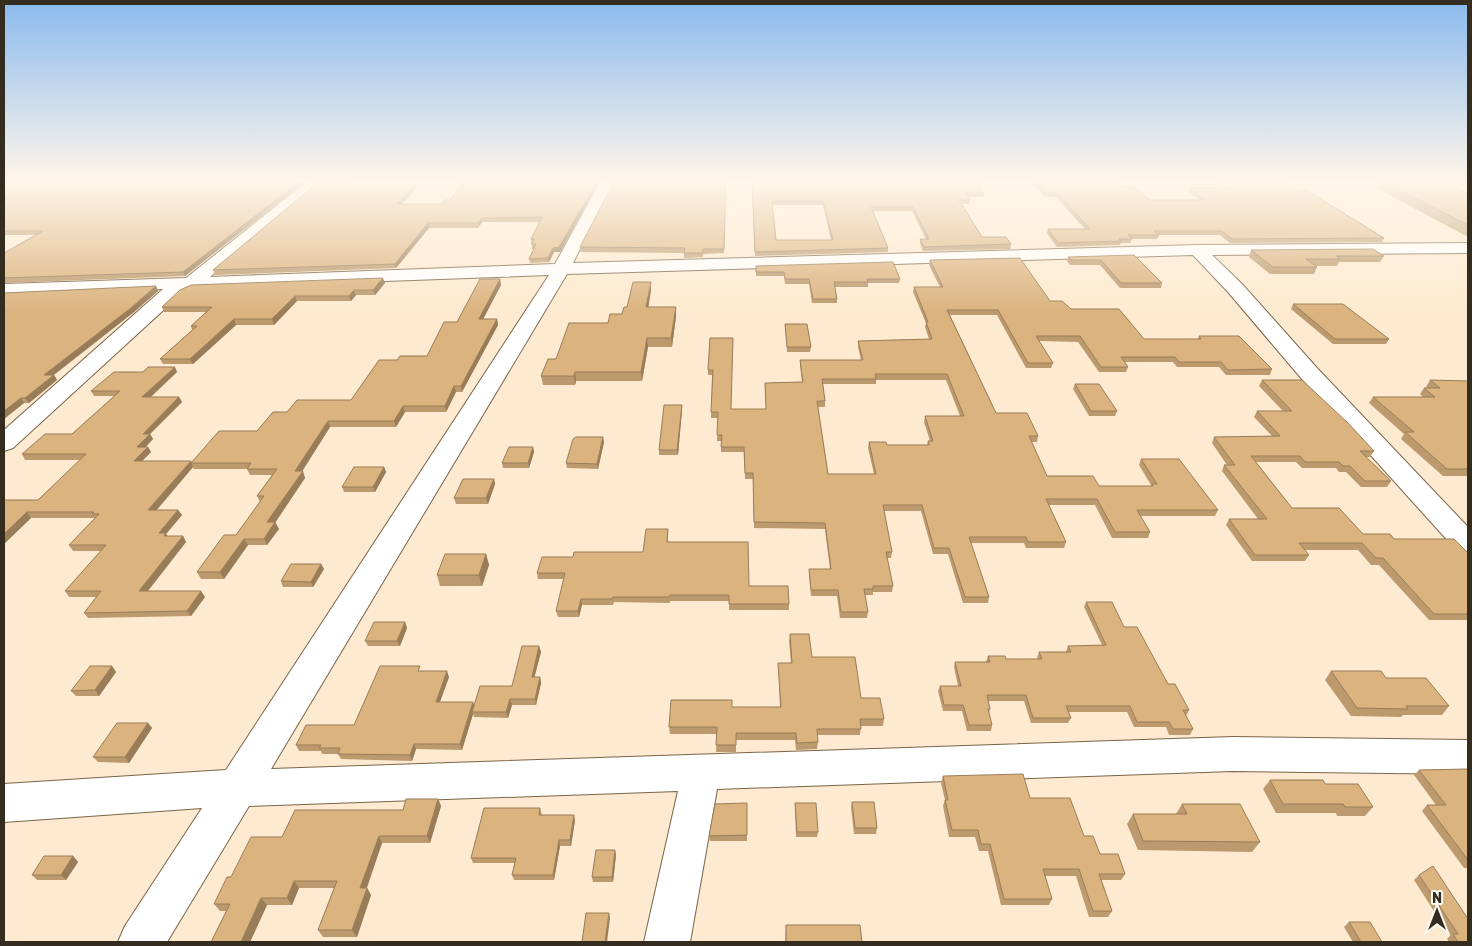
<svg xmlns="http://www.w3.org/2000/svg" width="1472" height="946" viewBox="0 0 1472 946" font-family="Rubik,sans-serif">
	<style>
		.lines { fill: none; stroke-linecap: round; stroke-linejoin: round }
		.minor-casing { stroke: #7a6448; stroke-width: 2 }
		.minor { fill: #fff; fill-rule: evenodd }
		.wall { fill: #bc9a6d; fill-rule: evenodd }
		.shaded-wall { fill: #997d59 }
		.building { fill: #dbb37f; stroke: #997d59; fill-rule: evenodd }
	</style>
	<rect width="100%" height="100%" fill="#feead0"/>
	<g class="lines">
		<defs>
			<polygon id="minor" points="309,180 324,180 210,277 555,264 601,180 615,180 573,263 1197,245 1468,243 1468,253 1212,255 1242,284 1317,368 1468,527 1468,555 1458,552 1301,378 1228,292 1193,255 567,274 271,769 1233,737 1468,740 1468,774 1233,771 717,789 690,942 644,942 678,791 249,806 167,942 118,942 125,926 202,808 4,822 4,784 226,770 549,275 193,288 181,294 13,448 4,451 4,430 163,289 4,296 4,284 186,278"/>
		</defs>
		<use href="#minor" class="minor-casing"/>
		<use href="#minor" class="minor"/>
	</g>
	<g class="wall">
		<polygon points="4,180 307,180 185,276 4,283 4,253 36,235 4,235"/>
		<polygon points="600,180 560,252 554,252 549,262 530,263 529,259 534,249 532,249 532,243 531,239 540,222 482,222 478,228 429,228 396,268 215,275 213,270 347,185 415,185 416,189 402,204 442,204 450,200"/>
		<polygon points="726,180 724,253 703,254 703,257 684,258 684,253 581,252 580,247"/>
		<path d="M752 180 984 193 983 197H968L970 200 969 204H961L982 237 1011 244 1010 249 923 251 920 243V239H926L912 211H873L888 248V252L755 256ZM772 205H823L831 240H776Z"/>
		<polygon points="1030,180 1113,180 1121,186 1150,200 1199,200 1188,192 1190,188 1223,188 1212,180 1279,180 1295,190 1384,238 1382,242 1230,243 1220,235 1159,235 1157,239 1132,239 1130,243 1121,243 1120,245 1057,247 1047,233 1048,229 1085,229 1056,197 1045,197"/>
		<polygon points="1396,180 1444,180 1468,194 1468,237 1378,189 1382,181 1396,181"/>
		<polygon points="1451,180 1468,180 1468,189"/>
		<polygon points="1251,250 1384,256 1380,262 1339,262 1337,266 1315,266 1317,267 1314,274 1270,274 1249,257"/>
		<polygon points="1134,255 1162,283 1161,288 1120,288 1100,265 1070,265 1067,261 1068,257"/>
		<path d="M930 260 1050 301 1144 339H1198L1199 336 1272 369 1270 375H1226L1219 367H1177L1173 362H1125L1128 367 1126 372H1099L1078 342 1039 341 1053 363 1051 368H1026L997 315H950L996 413 1038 436 1037 442H1031L1047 476 1099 486H1151V485L1139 465 1141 459 1218 510 1215 516H1140L1150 532 1148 538H1112L1095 505H1049L1066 542 1064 548H1026L1024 543H971L989 597 988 603H963L948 554H933L921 511H884L892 552 891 558H887L893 586 892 592H873V595H865L868 612 867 618H840L837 596H811L809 575V569H830L825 529 754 528 753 479H745L744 452H721V441H717L718 418H711L712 375H708V370L710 338 731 409H766L765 383 802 382 800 365V360H861L858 347V341L929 339 925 327 926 323 913 292 914 287H940L929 265ZM876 380H946L960 416H925L924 422 930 441H928L927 445H887L869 442 868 448 874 474H828L818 407H825V401L823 384H876Z"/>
		<polygon points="756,266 900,279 899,283 868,283 868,287 835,287 837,299 837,303 812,303 809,284 785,284 784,276 756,276"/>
		<polygon points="500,279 501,285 483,319 497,319 498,325 462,392 456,392 446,412 405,412 396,427 330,427 302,471 305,478 275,522 279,529 267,545 248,545 224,579 201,579 197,572 236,535 260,502 257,496 272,475 250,475 247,469 194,469 193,467 157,510 178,510 182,515 166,534 168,536 183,536 186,542 148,591 205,597 191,616 88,618 84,613 97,597 69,597 65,591 101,551 73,551 69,545 95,518 31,518 4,544 4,500 38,500 81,460 25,460 22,454 72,434 114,396 94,396 91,391 177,372 151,397 179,397 182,402 150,434 153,439 146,447 148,447 151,452 142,461 191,462 257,431 287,412 351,400 397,360 427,356 457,322"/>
		<polygon points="385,283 375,295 356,295 351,301 297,301 274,325 236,325 193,364 163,364 160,359 192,330 191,326 206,312 164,312 162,307"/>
		<polygon points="156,286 158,291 134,312 54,375 57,380 29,403 24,403 4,419 4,293"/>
		<polygon points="651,290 648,307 676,307 676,316 672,347 648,347 642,381 576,381 575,385 543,385 541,376 556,359 608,323 622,314 627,307"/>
		<polygon points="1293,304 1389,339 1386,344 1333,344 1291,309"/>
		<polygon points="785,324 811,347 810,352 787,352"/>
		<polygon points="1262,380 1374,451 1370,457 1366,457 1391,481 1387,487 1361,487 1346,472 1339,472 1336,468 1302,468 1296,462 1256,462 1292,508 1363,534 1394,539 1468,553 1468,620 1429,620 1379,565 1371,565 1358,550 1304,550 1309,555 1305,561 1252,561 1226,525 1229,519 1258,519 1222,471 1224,465 1227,465 1212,443 1214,437 1272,436 1254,417 1257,411 1283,411 1259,386"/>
		<polygon points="1430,380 1468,381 1468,476 1443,476 1401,439 1404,434 1369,403 1373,397 1423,397 1420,394 1424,388 1427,388 1426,387"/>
		<polygon points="1075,384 1117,411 1115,416 1089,416 1073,389"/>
		<polygon points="682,405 682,410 678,455 659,455 659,450"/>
		<polygon points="604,442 598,469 567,468 566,463"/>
		<polygon points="533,447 534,452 529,468 503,468 502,463"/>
		<polygon points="384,467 386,472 375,492 344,492 342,487"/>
		<polygon points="494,479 495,484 488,504 456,504 454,498"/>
		<polygon points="668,529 668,542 749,586 789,604 789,610 729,610 729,601 670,601 670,603 614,602 613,605 582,605 579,617 558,617 556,611 564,579 538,579 537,573 573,557 643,552"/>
		<polygon points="486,554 489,565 482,586 440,586 437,575"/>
		<polygon points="321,564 324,569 313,587 283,587 281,581"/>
		<polygon points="1086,602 1124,627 1189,710 1186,716 1193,729 1190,735 1169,735 1166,727 1134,727 1127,712 1068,712 1071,718 1068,723 1031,723 1024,701 988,701 990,709 989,713 992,725 991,731 967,731 962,711 943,711 938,691 940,686 958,686 954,667 955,662 986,662 988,656 1006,659 1038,659 1037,658 1039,652 1066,652 1068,646 1102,645 1084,607"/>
		<polygon points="405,622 407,628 400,646 368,646 365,641"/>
		<polygon points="790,634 812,657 861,698 884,719 883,726 861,726 860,735 817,735 818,742 817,749 796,750 795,740 736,740 736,752 716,752 717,734 670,734 669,727 732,707 780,707 778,663 791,663 789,641"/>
		<polygon points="539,646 541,652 534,677 540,677 541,683 536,705 512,705 508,718 474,717 473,714 462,750 416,749 412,761 341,759 338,754 322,754 321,751 299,751 296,745 354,725 422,671 449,677 440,702 474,705 512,686"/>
		<polygon points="112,666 116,672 99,696 76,696 71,691"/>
		<polygon points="1331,671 1386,678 1449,706 1442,715 1403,715 1401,717 1351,716 1325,680"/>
		<polygon points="148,723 152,728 129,763 98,762 93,757"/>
		<polygon points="1468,769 1468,868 1464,868 1422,811 1427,805 1436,805 1414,775 1419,770"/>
		<polygon points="943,776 1030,798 1084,836 1100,854 1125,874 1121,880 1101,880 1112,911 1108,917 1089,917 1076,876 1045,876 1052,899 1049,905 1001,905 988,851 979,851 975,837 949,837 943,806 945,800 941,783"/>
		<polygon points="1270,780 1325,784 1373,807 1365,816 1337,816 1336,813 1276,813 1263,789"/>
		<polygon points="438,799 441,806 430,843 382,843 367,888 371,895 357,937 323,937 318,930 334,888 299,888 292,905 267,905 250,942 211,942 226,911 220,911 214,904 231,877 282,837 403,810"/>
		<polygon points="852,802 877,828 876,834 854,834 851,807"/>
		<polygon points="747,803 747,841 710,841 709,836"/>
		<polygon points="795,803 818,832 817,837 796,837 795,809"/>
		<polygon points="1182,804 1260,842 1252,852 1138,850 1127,824 1133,814 1176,814"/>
		<polygon points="540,808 542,815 575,820 571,846 560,846 554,880 514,880 512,875 515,863 473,863 471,858"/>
		<polygon points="616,855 613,882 593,882 592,877"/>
		<polygon points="73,856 78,862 66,880 37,880 32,875"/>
		<polygon points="1419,875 1468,942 1449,942 1447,939 1450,936 1414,880"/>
		<polygon points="1349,922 1382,942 1353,942 1344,927"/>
		<polygon points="786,925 862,942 785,942"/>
	</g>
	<g class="shaded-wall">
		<polygon points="301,180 307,180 185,276 183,272"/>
		<polygon points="347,180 353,180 343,189 342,185"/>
		<polygon points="598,180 600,180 560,252 554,252 549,262 548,258 553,248"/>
		<polygon points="415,185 416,189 398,208 397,204"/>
		<polygon points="482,218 482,222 478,228 478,223"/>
		<polygon points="428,223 429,228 396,268 395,264"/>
		<polygon points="383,278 385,283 375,295 373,290"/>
		<polygon points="500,279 501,285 480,325 479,319"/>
		<polygon points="651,282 651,290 647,316 646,307"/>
		<polygon points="156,286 158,291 134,312 47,380 44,375"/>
		<polygon points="354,290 356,295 351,301 349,296"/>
		<polygon points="295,296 297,301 274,325 272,319"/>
		<polygon points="676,307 676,316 672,347 671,338"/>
		<polygon points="234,319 236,325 193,364 190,359"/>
		<polygon points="497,319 498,325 462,392 461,386"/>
		<polygon points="647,338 648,347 642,381 641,372"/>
		<polygon points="175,367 177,372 145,402 142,397"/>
		<polygon points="575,372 576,381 575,385 574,376"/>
		<polygon points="54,375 57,380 29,403 25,398"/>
		<polygon points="454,386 456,392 446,412 445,406"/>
		<polygon points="179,397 182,402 150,434 153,439 140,452 137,447 143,434"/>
		<polygon points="21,398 24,403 4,419 4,411"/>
		<polygon points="682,405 682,410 678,455 677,450"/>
		<polygon points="403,406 405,412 396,427 394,421"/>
		<polygon points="328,421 330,427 298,478 295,471"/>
		<polygon points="603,437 604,442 598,469 597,464"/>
		<polygon points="148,447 151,452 137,466 134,461"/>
		<polygon points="533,447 534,452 529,468 528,463"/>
		<polygon points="191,461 193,467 152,515 148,510"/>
		<polygon points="384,467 386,472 375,492 373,487"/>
		<polygon points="303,471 305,478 271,529 267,522"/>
		<polygon points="494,479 495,484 488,504 486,498"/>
		<polygon points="178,510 182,515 166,534 169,539 159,533"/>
		<polygon points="27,512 31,518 4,544 4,534"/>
		<polygon points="275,522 279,529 267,545 264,539"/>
		<polygon points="183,536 186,542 143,597 139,591"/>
		<polygon points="244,539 248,545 224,579 220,572"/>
		<polygon points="486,554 489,565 482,586 479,575"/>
		<polygon points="321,564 324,569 313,587 311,582"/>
		<polygon points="201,591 205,597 191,616 187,611"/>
		<polygon points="581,599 582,605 579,617 578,611"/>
		<polygon points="405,622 407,628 400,646 397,641"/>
		<polygon points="539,646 541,652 533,683 532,677"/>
		<polygon points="112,666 116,672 99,696 95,690"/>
		<polygon points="447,671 449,677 438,707 436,702"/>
		<polygon points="540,677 541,683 536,705 535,699"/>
		<polygon points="510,699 512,705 508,718 506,712"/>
		<polygon points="473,702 475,707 472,712 473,714 462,750 460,744"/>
		<polygon points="148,723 152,728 129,763 125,757"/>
		<polygon points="414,744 416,749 412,761 410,755"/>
		<polygon points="438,799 441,806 430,843 427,836"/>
		<polygon points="574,815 575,820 571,846 570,840"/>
		<polygon points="379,836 382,843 364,895 360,888"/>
		<polygon points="559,840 560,846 554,880 553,875"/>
		<polygon points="615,850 616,855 613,882 612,877"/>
		<polygon points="73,856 78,862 66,880 61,875"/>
		<polygon points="294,881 299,888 292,905 287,898"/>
		<polygon points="367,888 371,895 357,937 352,930"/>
		<polygon points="261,898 267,905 250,942 241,942"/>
		<polygon points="609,913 610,918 607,942 605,942"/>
	</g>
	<g class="building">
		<polygon points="4,180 301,180 183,272 4,278 4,253 43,231 4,231"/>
		<polygon points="321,180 347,180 342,185 415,185 397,204 442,204 445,200 450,200 465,180 598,180 559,247 553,248 548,258 529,259 536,244 531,244 534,239 531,239 542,217 482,218 478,223 428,223 395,264 213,270"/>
		<polygon points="615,180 726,180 724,249 703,249 703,253 684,253 685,248 580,247"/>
		<path d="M752 180H974L984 193H965L970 200H959L982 237H1006L1011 244 924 247 920 239H929L913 207H871L888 248 755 252ZM772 201H823L833 240H776Z"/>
		<polygon points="1034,180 1113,180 1121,186 1134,187 1150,200 1205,200 1190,188 1230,188 1218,180 1279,180 1295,190 1306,190 1384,238 1232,239 1222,231 1154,231 1159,235 1128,235 1132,239 1119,239 1122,241 1058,243 1048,229 1090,229 1057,193 1046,193"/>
		<polygon points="1406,180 1444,180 1468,194 1468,225 1382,181 1408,181"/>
		<polygon points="1373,249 1384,256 1336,256 1340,259 1306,259 1317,267 1273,267 1251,250"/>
		<polygon points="1134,255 1162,283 1121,283 1101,260 1071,260 1068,257"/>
		<path d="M1020 258 1050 301H1062L1071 309H1119L1144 339H1201L1199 336H1239L1272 369 1228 370 1221 362H1179L1175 357H1121L1128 367H1101L1080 336H1036L1053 363H1028L998 310H947L996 413H1027L1038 436H1029L1047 476H1093L1099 486H1153L1152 484H1157L1141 459H1179L1218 510H1137L1150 532H1115L1097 499H1046L1066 542H1028L1026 537H969L989 597H965L949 548H934L922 505H883L892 552H886L893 586H873V589H864L868 612H841L838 590H811L809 569H831L825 523 754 522 753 473H745L744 447H721L722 435H717L718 412H711L713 370H708L710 338H733L731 409H766L765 383 803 382 800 360H863L858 341 932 339 926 322H928L914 287H943L930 260ZM875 374H947L964 416H925L933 441H928L929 445H887L886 442H869L876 474H828L817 401H825L822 379H876Z"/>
		<polygon points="893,262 900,279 867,279 868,282 834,282 837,299 813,299 809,279 785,279 784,272 756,272 756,266"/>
		<polygon points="383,278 373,290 354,290 349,296 295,296 272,319 234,319 190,359 160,359 197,326 191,326 212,307 162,307 180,290 191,285"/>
		<polygon points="480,279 500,279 479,319 497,319 461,386 454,386 445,406 403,406 394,421 328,421 295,471 303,471 267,522 275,522 264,539 244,539 220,572 197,572 224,535 236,535 264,496 257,496 277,469 247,469 251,463 191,463 219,431 257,431 273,412 287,412 297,400 351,400 379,360 397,360 400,356 427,356 444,322 457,322"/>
		<polygon points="633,282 651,282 646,307 676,307 671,338 647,338 641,372 575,372 574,376 541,376 548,359 556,359 569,323 608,323 610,314 622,314 624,307 627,307"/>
		<polygon points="156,286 131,308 44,375 54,375 25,398 21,398 4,411 4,293"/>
		<polygon points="1293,304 1343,304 1389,339 1335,339"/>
		<polygon points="785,324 807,324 811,347 787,347"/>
		<polygon points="148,367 175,367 142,397 179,397 143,434 150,434 137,447 148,447 134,461 191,461 148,510 178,510 159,533 166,533 164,536 183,536 139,591 201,591 187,611 84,613 101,591 65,591 106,545 69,545 99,514 92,514 94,512 27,512 4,534 4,500 38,500 86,454 22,454 45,434 72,434 120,391 91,391 114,372 143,372"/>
		<polygon points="1262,380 1302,380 1348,423 1374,451 1360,451 1391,481 1365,481 1350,466 1343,466 1339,462 1305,462 1300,456 1251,456 1292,508 1339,508 1363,534 1390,534 1394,539 1454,539 1468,553 1468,614 1434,614 1383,558 1376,558 1362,543 1299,543 1309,555 1255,555 1229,519 1267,519 1224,465 1235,465 1214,437 1280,436 1257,411 1292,411"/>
		<polygon points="1430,380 1468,381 1468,469 1447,469 1405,432 1414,432 1373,397 1435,397 1424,388 1440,388"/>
		<polygon points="1075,384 1099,384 1117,411 1091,411"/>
		<polygon points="664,405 682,405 677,450 659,450"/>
		<polygon points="576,437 603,437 597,464 566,463 573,439"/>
		<polygon points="509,447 533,447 528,463 502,463"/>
		<polygon points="354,467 384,467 373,487 342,487"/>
		<polygon points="463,479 494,479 486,498 454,498"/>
		<polygon points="646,529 668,529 667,542 748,542 749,586 788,586 789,604 729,604 729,595 670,595 669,597 613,597 612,599 581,599 578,611 556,611 565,573 537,573 542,557 573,557 574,552 643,552"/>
		<polygon points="445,554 486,554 479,575 437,575"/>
		<polygon points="291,564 321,564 311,582 281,581"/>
		<polygon points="1086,602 1112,602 1124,627 1137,627 1168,684 1175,684 1189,710 1183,710 1193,729 1173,729 1169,722 1137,722 1130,706 1066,706 1071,718 1033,718 1026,695 987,695 990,709 988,709 992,725 969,725 963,705 944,705 940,686 961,686 955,662 990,662 988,656 1005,656 1006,659 1042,659 1039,652 1071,652 1068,646 1106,645"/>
		<polygon points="374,622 405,622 397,641 365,641"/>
		<polygon points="790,634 809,634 812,657 855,657 861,698 880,698 884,719 860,719 861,729 817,729 818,742 797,743 796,733 736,733 736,745 716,745 717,727 669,727 671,700 732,700 732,707 781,707 778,663 792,663"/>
		<polygon points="522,646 539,646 532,677 540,677 535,699 510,699 506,712 472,712 480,686 512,686"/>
		<polygon points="90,666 112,666 95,690 71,691"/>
		<polygon points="380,666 420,666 418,671 447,671 436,702 473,702 460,744 414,744 410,755 338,754 340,748 319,748 321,745 296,745 306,725 354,725"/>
		<polygon points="1331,671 1381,671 1386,678 1426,678 1449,706 1406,706 1408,709 1357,708"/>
		<polygon points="117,723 148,723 125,757 93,757"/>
		<polygon points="1468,769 1468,860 1427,805 1446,805 1419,770"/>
		<polygon points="1023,774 1030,798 1070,798 1084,836 1093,836 1100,854 1118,854 1125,874 1099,874 1112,911 1093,911 1079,869 1043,869 1052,899 1004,899 990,844 981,844 978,830 952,830 945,800 948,800 943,776"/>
		<polygon points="1270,780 1323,780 1325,784 1358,784 1373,807 1345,807 1343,804 1283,804"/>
		<polygon points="406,799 438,799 427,836 379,836 360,888 367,888 352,930 318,930 337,881 294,881 287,898 261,898 241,942 211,942 230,904 214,904 227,877 231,877 251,837 282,837 295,810 403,810"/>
		<polygon points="852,802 874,802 877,828 855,828"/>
		<polygon points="747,803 747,835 709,836 715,804"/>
		<polygon points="795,803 816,803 818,832 797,832"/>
		<polygon points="1182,804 1240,804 1260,842 1143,841 1133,814 1187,814"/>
		<polygon points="484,808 540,808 539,815 574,815 570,840 559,840 553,875 512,875 516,858 471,858"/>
		<polygon points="596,850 615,850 612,877 592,877"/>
		<polygon points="44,856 73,856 61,875 32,875"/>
		<polygon points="1433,866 1468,919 1468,942 1458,942 1453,934 1458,934 1419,875"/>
		<polygon points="586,913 609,913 605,942 582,942"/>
		<polygon points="1349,922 1370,922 1382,942 1361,942"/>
		<polygon points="786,925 860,925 862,942 786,942"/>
	</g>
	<linearGradient id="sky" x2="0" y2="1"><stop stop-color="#8abaee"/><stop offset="0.58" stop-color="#fff6ea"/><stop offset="1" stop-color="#fff6ea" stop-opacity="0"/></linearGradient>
	<rect width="1472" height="312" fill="url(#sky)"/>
	<rect width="1472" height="946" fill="none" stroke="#352c20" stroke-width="10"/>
	<g transform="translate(1437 911)" stroke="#fef9f3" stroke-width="4" paint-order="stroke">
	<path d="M0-4L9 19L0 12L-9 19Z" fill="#352c20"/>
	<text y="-8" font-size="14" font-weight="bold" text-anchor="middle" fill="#352c20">N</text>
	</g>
</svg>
